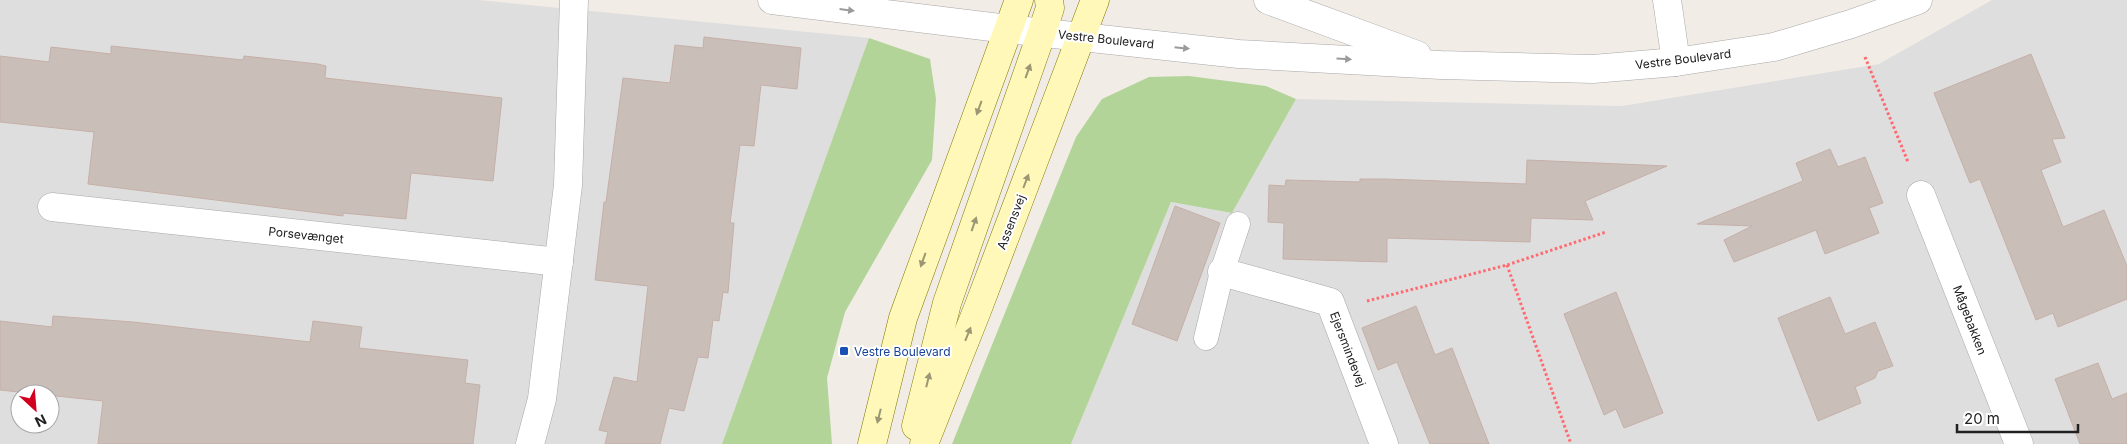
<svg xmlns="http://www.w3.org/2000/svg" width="2127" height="444" viewBox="0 0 2127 444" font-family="Inter,sans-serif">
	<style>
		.residential { fill: #dfdede; fill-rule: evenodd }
		.forest { fill: #b3d498 }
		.building { fill: #cabeb9; stroke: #c5b0a7 }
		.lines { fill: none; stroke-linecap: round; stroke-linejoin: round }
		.service-casing { stroke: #a8a8a8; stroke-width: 25 }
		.minor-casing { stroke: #a8a8a8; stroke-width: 29 }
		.tertiary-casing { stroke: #a8a8a8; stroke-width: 29 }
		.secondary-casing { stroke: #7f7a00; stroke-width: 29 }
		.path { stroke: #ff6a71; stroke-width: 3; stroke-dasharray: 2.5 2.5; stroke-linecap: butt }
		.service { stroke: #fff; stroke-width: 24 }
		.minor { stroke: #fff; stroke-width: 28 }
		.tertiary { stroke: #fff; stroke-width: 28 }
		.secondary { stroke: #fff8b8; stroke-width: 28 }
		.oneway { fill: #9b9b9b }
		.oneway2 { fill: #9b9774 }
		.transit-dot { fill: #1a4fb4; stroke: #fff; stroke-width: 2 }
		.labels { text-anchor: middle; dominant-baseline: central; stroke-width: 4; stroke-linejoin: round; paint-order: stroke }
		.street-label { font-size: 12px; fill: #212121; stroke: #fff }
		.transit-label { font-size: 12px; fill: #164399; stroke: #fff; text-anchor: start }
	</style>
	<rect width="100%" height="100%" fill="#f2ece6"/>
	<g class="residential">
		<path d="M0 0H478L869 38 722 444H0ZM20 394H50V424H20Z"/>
		<polygon points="1992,0 2127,0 2127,444 1071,444 1171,202 1232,213 1296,99 1622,106 1879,64"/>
	</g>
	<g class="forest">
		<polygon points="869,38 930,59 936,99 932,160 845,312 827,378 832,444 722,444"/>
		<polygon points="1189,76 1266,86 1296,99 1232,213 1171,202 1071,444 952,444 1076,137 1102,99 1149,77"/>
	</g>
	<g class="building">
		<polygon points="704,37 801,48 797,89 761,85 754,146 740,145 730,223 734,223 728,293 723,292 719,321 713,320 708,358 698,357 684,411 669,408 660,444 605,444 608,432 599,430 614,377 637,382 648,286 595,280 604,202 606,202 623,78 670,83 675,45 703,48"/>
		<polygon points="111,46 243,60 244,56 318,64 326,66 325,78 502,98 493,181 411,173 406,219 343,213 343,216 88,184 94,132 0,122 0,56 49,62 51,47 111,54"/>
		<polygon points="2031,54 2065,138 2052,139 2061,162 2041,170 2063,227 2104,210 2127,266 2127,299 2058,327 2053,313 2036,320 1980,179 1970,183 1934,93"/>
		<polygon points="1830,149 1838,167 1865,157 1883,203 1869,208 1879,233 1825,254 1816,230 1734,262 1724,240 1752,226 1697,224 1803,181 1796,163"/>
		<polygon points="1527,160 1667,166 1585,201 1593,220 1531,218 1530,242 1387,238 1387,262 1283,259 1284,223 1268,222 1269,185 1285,186 1286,180 1360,182 1360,179 1385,179 1526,184"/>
		<polygon points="1175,206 1220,223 1177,341 1132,324"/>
		<polygon points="1616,292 1663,413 1624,428 1616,409 1604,415 1564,314"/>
		<polygon points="1830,297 1845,334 1875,322 1893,366 1878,371 1875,378 1855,387 1861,403 1818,421 1778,318"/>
		<polygon points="1416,306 1435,355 1452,348 1489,444 1430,444 1397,362 1378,370 1362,328"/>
		<polygon points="53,316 133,322 310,342 313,321 362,327 359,348 468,360 465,383 480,385 473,444 98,444 103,401 0,390 0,321 52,327"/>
		<polygon points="2098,363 2112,399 2127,393 2127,444 2080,444 2055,379"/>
	</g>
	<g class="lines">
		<defs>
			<polyline id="service" points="1206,338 1222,272 1238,224"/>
			<g id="minor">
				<polyline points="772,0 1008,29"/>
				<polyline points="1667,0 1676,62"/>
				<polyline points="1921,195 2019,444"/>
				<polyline points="52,207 559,262"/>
				<polyline points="1222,272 1330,302 1384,444"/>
				<polyline points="530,444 542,399 568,185 574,0"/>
			</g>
			<g id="tertiary">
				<polyline points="1268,0 1417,55"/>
				<polyline points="1008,29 1239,54 1441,65 1593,69 1676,62 1774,47 1851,24 1918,0"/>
			</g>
			<g id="secondary">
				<polyline points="916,426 947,303 1042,32 1050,8 1049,0"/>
				<polyline points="872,444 903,318 1019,0"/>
				<polyline points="924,444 978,308 1095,0"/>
			</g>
		</defs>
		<use href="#service" class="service-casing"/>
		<use href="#minor" class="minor-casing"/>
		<use href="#tertiary" class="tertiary-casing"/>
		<use href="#secondary" class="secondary-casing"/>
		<g class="path">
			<polyline points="1865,57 1908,162"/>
			<polyline points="1507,265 1571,444"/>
			<polyline points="1367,301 1507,265 1606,232"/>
		</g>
		<use href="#service" class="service"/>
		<use href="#minor" class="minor"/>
		<use href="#tertiary" class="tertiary"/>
		<use href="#secondary" class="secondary"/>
	</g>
	<defs><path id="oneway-solid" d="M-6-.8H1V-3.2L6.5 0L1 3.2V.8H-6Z" transform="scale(1.25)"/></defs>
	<g class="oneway">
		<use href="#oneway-solid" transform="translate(847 10) rotate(7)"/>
		<use href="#oneway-solid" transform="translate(1182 48) rotate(6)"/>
		<use href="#oneway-solid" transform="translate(1344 59) rotate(3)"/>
	</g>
	<g class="oneway2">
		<use href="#oneway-solid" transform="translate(1028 71) rotate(-70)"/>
		<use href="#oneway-solid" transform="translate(979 108) rotate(110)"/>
		<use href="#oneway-solid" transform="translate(1026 181) rotate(-69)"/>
		<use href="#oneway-solid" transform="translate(974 224) rotate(-71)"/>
		<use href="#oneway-solid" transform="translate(923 260) rotate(110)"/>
		<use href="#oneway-solid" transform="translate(968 334) rotate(-68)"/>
		<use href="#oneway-solid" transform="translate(928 380) rotate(-76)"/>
		<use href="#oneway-solid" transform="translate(879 416) rotate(104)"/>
	</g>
	<rect class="transit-dot" x="839" y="346" width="10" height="10" rx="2.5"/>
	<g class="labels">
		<g class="street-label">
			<text transform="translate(1106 39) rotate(6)">Vestre Boulevard</text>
			<text transform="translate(1683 59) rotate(-7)">Vestre Boulevard</text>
			<text transform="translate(1011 222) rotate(-69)">Assensvej</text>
			<text transform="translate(306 235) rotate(6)">Porsevænget</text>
			<text transform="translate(1970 320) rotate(69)">Mågebakken</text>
			<text transform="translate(1348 349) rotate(69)">Ejersmindevej</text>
		</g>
		<g class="transit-label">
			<text x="854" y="351">Vestre Boulevard</text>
		</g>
	</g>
	<g transform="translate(35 409) rotate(154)"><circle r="24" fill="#ffffff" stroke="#a6a6a6"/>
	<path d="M0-4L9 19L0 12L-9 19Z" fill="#d1001f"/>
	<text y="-8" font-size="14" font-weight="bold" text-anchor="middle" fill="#212121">N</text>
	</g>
	<path d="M1957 424v8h121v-8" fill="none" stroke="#212121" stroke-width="2.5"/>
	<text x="1964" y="424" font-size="15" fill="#212121" stroke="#ffffff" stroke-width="4" paint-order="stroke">20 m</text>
</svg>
